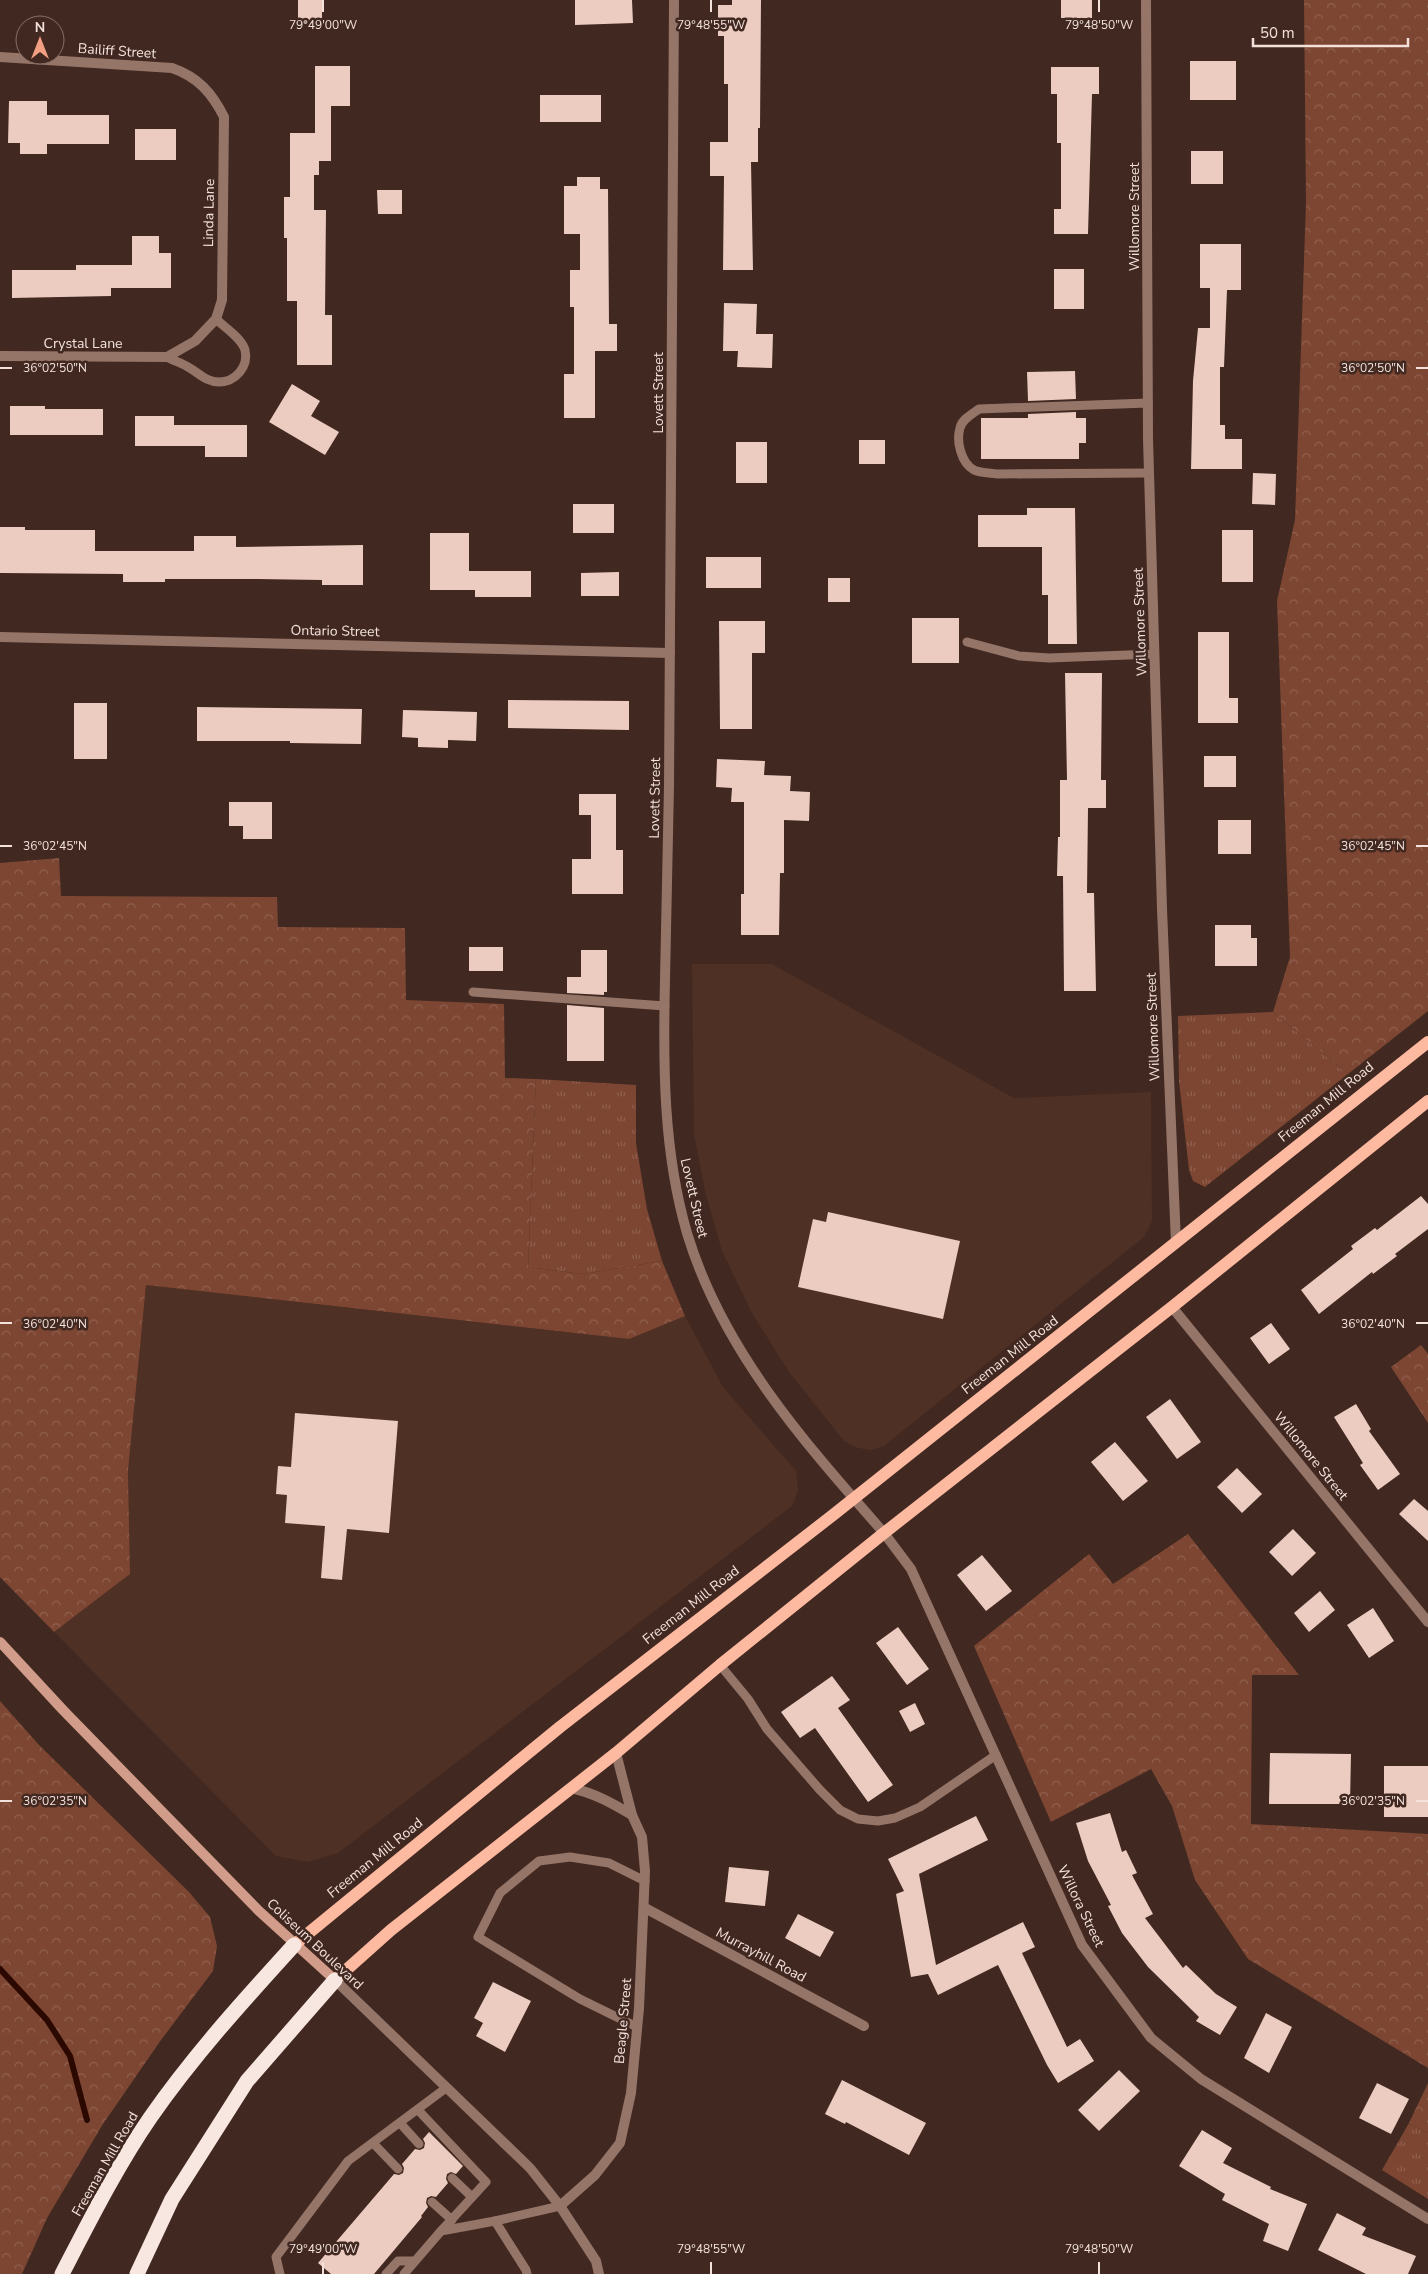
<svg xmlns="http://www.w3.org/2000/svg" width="1428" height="2274" viewBox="0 0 1428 2274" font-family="'Nunito Sans',sans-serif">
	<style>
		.built { fill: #4f3024 }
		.grass { fill: url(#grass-tufts) }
		.forest { fill: url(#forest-crowns) }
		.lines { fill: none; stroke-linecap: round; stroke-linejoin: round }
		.stream { stroke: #2b0800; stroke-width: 6 }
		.building { fill: #ecccc0 }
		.service { stroke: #967569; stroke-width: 9 }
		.minor { stroke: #967569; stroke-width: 10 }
		.tertiary { stroke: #967569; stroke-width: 10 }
		.secondary { stroke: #d19c89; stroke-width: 10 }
		.primary { stroke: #feb9a1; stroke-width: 12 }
		.motorway { stroke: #f8e7e1; stroke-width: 15 }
		.ticks { fill: none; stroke: #f3e2dc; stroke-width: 2 }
		.labels { text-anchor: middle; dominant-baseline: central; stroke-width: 5; stroke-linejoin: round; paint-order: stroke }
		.street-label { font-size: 14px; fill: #f3e2dc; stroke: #412820 }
		.ticks-label { font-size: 12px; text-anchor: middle; fill: #f3e2dc; stroke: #412820; stroke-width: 5; stroke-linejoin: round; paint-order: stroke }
	</style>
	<defs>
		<pattern id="grass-tufts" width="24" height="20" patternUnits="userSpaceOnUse" patternTransform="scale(1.25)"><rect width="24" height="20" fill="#7d4632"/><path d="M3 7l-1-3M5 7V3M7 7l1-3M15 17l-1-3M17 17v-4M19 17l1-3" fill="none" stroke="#90604f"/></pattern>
		<pattern id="forest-crowns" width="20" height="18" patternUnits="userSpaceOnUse" patternTransform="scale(1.25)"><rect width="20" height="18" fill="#7d4632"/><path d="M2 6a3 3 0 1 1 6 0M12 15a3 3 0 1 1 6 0" fill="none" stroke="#90604f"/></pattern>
	</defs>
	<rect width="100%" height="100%" fill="#412820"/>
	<g class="built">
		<polygon points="692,964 772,964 1014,1098 1151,1092 1152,1221 1144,1237 884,1446 871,1450 858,1448 844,1441 789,1372 752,1313 722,1251 705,1191 694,1134"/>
		<polygon points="146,1285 629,1339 685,1316 723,1387 796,1471 798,1490 792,1506 338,1853 308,1862 276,1856 54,1632 130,1574 128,1471"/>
	</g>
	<g class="grass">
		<polygon points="1273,1012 1348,1074 1205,1187 1193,1181 1189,1170 1179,1081 1178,1016"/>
		<polygon points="536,1079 636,1085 636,1143 647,1209 662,1261 583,1274 528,1267"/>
		<polygon points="1409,2123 1428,2133 1428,2199 1382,2170"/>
	</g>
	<g class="forest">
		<polygon points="1304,0 1428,0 1428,1011 1348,1074 1273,1012 1290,957 1277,601 1295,520 1306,203"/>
		<polygon points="59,858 61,896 277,897 278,927 405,928 406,1000 504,1004 505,1078 536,1079 528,1267 583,1274 662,1261 685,1316 629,1339 146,1285 128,1471 130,1574 54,1632 0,1577 0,863"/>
		<polygon points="1421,1345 1428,1354 1428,1423 1391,1367"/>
		<polygon points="1188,1534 1299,1675 1252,1675 1251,1824 1428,1834 1428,2068 1248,1959 1195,1880 1172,1806 1151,1769 1051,1822 974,1646 1089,1554 1113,1584"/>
		<polygon points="0,1701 39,1745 189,1892 210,1917 217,1946 213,1971 161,2040 103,2124 47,2218 22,2274 0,2274"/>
		<polygon points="1428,2083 1428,2133 1409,2123"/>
	</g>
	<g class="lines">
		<polyline class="stream" points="0,1969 47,2020 70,2056 87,2120"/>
	</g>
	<g class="building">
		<rect x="298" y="0" width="24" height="23"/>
		<polygon points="575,0 632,0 633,23 575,25"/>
		<polygon points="732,0 761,0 760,128 758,128 758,162 751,162 753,270 723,270 724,176 710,176 710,142 728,142 728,84 724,84 724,36 718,36 718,5 732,5"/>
		<rect x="1061" y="0" width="31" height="18"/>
		<rect x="1190" y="61" width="46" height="39"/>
		<polygon points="315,66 350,66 350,106 331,106 331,161 319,161 319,175 314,175 314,210 326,210 325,315 332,315 332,365 297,365 297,301 287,301 287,238 284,238 284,197 290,197 290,133 315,133"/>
		<polygon points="1051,67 1099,67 1099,94 1092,94 1088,234 1054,234 1054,209 1061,209 1061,143 1057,143 1057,94 1051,94"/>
		<rect x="540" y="95" width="61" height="27"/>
		<polygon points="9,101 47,101 47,115 109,115 109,144 47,144 47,154 20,154 20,143 8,143"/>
		<rect x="135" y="129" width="41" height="31"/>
		<rect x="1191" y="151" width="32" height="33"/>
		<polygon points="577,177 600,177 600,189 608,189 609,324 617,324 617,351 595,351 595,418 564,418 564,374 574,374 574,307 570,307 570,270 580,270 580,234 564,234 564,186 577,186"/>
		<polygon points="377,190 402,190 402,214 378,214"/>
		<polygon points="132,236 159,236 159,253 171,253 171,288 111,288 111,296 12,298 12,270 76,270 76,265 132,265"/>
		<polygon points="1200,244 1241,244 1241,290 1227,290 1224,367 1220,367 1220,425 1225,425 1225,439 1242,439 1242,469 1191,469 1193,381 1198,328 1210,328 1210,288 1200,288"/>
		<rect x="1054" y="269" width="30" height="40"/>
		<polygon points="724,303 757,304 756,334 773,334 772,368 737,367 738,351 723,351"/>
		<polygon points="1075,371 1076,399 1028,401 1027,372"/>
		<polygon points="292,384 320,401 311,416 339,432 325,455 269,422"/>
		<polygon points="10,406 45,406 45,409 103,409 103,435 10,435"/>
		<polygon points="1076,412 1076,418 1086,418 1086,443 1079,443 1079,459 981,459 981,418 1028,418 1028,414"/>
		<polygon points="135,416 174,416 174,425 247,425 247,457 205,457 205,446 135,446"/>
		<rect x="859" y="440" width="26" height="24"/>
		<rect x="736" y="442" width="31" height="41"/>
		<polygon points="1253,473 1276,474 1275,505 1252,504"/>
		<rect x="573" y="504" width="41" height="29"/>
		<polygon points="1027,508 1075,508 1077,644 1048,644 1048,595 1042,595 1042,547 978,547 978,515 1027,515"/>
		<polygon points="0,527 25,527 25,530 95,530 95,551 194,551 194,536 236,536 236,547 363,545 363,585 322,585 322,580 257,579 165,579 165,582 123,582 123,574 0,573"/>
		<rect x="1222" y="530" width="31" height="52"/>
		<polygon points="430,533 469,533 469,571 531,571 531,597 475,597 475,590 430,590"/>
		<rect x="706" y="557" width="55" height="31"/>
		<polygon points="619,572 619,596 581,596 581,573"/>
		<rect x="828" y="578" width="22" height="24"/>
		<rect x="912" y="618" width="47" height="45"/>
		<polygon points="719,621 765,621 765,653 752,653 752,729 720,729"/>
		<polygon points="1198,632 1229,632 1229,698 1238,698 1238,723 1198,723"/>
		<polygon points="1065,673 1102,673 1101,780 1106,780 1106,808 1088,808 1087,893 1094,893 1096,991 1064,991 1063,876 1057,876 1058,837 1060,837 1060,780 1067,780"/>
		<polygon points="508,700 629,701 629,730 508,728"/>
		<rect x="74" y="703" width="33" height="56"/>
		<polygon points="197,707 362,709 361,744 290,743 290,741 197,741"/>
		<polygon points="403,710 477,712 476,741 448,740 448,748 418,747 418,738 402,737"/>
		<rect x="1204" y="756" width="32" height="31"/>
		<polygon points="717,759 765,761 764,775 791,776 790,791 810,792 809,821 784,820 784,873 780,873 779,935 741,935 741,894 744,894 744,802 731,802 732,788 716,787"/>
		<polygon points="579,794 616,794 616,850 623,850 623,894 572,894 572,859 591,859 591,815 579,815"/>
		<polygon points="229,802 272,802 272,839 243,839 243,826 229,826"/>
		<rect x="1218" y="820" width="33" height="34"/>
		<polygon points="1215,925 1251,925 1251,938 1257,938 1257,966 1215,966"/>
		<rect x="469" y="947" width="34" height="24"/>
		<polygon points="581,950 607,950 607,992 604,992 604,995 567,993 567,977 581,977"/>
		<polygon points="567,1005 604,1008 604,1061 567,1061"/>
		<polygon points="1421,1196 1428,1204 1428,1229 1395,1254 1397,1256 1373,1274 1372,1272 1319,1314 1301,1290 1353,1249 1351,1246 1375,1228 1377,1230"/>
		<polygon points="828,1212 960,1241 943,1319 798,1287 813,1219 826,1222"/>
		<polygon points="1271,1323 1290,1349 1269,1364 1250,1338"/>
		<polygon points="1170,1399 1201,1442 1177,1459 1146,1417"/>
		<polygon points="1356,1404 1371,1429 1369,1431 1400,1474 1378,1490 1360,1465 1363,1463 1334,1417"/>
		<polygon points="295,1413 398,1421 389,1533 347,1529 342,1580 321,1578 325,1526 285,1523 287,1495 276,1494 278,1466 291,1467"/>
		<polygon points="1115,1442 1148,1481 1123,1501 1091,1462"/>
		<polygon points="1237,1468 1262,1494 1242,1513 1217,1487"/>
		<polygon points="1414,1499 1428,1511 1428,1541 1399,1514"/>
		<polygon points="1293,1529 1316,1553 1292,1576 1269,1552"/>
		<polygon points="982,1555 1012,1591 986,1611 957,1575"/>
		<polygon points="1320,1591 1335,1610 1309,1632 1294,1613"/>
		<polygon points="1373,1608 1394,1641 1369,1658 1347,1625"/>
		<polygon points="898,1627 929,1669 907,1685 876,1643"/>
		<polygon points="832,1676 850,1700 838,1708 893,1785 868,1802 815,1728 800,1738 781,1712"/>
		<polygon points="915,1703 925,1724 910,1732 899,1711"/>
		<polygon points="1270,1753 1351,1754 1350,1804 1269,1804"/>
		<rect x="1384" y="1766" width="44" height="51"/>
		<polygon points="1110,1813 1122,1852 1126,1850 1137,1873 1132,1875 1153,1914 1145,1918 1183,1968 1186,1965 1216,1994 1237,2007 1220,2035 1196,2021 1199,2017 1148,1967 1122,1933 1108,1906 1111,1905 1088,1861 1076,1823"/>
		<polygon points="976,1816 988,1840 919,1874 936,1965 1023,1922 1035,1947 1022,1953 1067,2047 1080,2039 1094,2061 1058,2083 1047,2065 998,1965 938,1995 928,1974 911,1977 896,1894 904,1891 888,1859"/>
		<polygon points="729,1867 769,1871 765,1906 725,1902"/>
		<polygon points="798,1914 834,1932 820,1957 785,1938"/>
		<polygon points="493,1982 531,2001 505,2052 476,2036 483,2023 474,2018"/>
		<polygon points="1266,2013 1292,2027 1269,2073 1244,2058"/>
		<polygon points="1119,2070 1140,2091 1099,2131 1078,2110"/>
		<polygon points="842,2080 926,2123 909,2155 846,2122 845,2124 825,2114"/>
		<polygon points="1377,2083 1409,2099 1391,2134 1359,2118"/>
		<polygon points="1202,2130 1232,2148 1223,2163 1271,2187 1270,2189 1307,2204 1288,2251 1263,2241 1269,2224 1222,2200 1225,2194 1179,2166"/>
		<polygon points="429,2132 463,2166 456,2174 451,2172 447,2174 446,2179 448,2183 436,2197 431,2196 427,2198 426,2203 428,2207 421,2216 422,2217 374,2274 331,2274 318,2263 394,2174 399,2175 403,2173 404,2168 402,2164 415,2149 420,2150 424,2148 425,2143 423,2139"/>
		<polygon points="1337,2213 1366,2228 1362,2235 1416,2256 1408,2274 1366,2274 1318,2250"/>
	</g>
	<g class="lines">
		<g class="service">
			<path d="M167 357C174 361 182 363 188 367 199 373 206 382 219 382 235 382 249 367 245 350 242 338 224 327 216 319"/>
			<path d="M1148 403 979 409C972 414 962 419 960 428 956 441 961 463 974 470 980 473 990 473 997 474L1149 473"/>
			<polyline points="967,642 1019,656 1049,658 1154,654"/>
			<polyline points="473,992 665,1006"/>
			<polyline points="720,1665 748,1699 767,1729 820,1790 840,1810 858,1819 878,1821 895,1818 920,1807 996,1755"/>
			<polyline points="637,2027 580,1999 478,1937 500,1893 539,1861 570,1857 609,1863 645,1881"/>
			<polyline points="418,2110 486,2182 441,2231"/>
			<polyline points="400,2123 419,2144"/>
			<polyline points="373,2143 398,2169"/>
			<polyline points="452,2178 472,2197"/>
			<polyline points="432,2202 452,2220"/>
			<polyline points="280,2274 276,2257 348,2161 446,2088"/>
			<polyline points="386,2274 398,2261 415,2261"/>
			<polyline points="404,2274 441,2231 495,2221"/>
			<polyline points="527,2274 526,2270 495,2221 560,2206"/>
		</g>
		<g class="minor">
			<polyline points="1146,0 1148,439 1162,909 1176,1243"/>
			<path d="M0 57 172 68C198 77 212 93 224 117L222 300 216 319 195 341 167 357 0 356"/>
			<polyline points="0,637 670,653"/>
			<polyline points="1172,1307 1428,1622"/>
			<polyline points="884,1533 911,1569 1082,1945 1151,2038 1201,2079 1428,2219"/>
			<path d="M571 1788C594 1793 612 1803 632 1815"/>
			<polyline points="645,1908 864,2026"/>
			<polyline points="560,2206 595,2175 620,2143 631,2093 639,2008 645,1871 642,1837 632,1815 616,1753"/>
		</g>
		<g class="tertiary">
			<path d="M674 0C673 262 672 524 669 786 668 850 666 915 665 979 663 1064 663 1151 687 1233 722 1350 805 1443 884 1533"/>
			<polyline points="335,1980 530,2168 560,2206 596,2261 599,2274"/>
		</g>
		<polyline class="secondary" points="0,1642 63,1710 259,1911 335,1980"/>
		<g class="primary">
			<polyline points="294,1945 560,1727 833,1515 1428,1042"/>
			<polyline points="335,1980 391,1930 616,1753 720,1665 884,1533 1172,1307 1428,1101"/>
		</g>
		<g class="motorway">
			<path d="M62 2274C89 2222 117 2166 150 2118 193 2056 244 2000 294 1945"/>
			<polyline points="137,2274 172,2199 247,2081 335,1980"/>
		</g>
	</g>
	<path class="ticks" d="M323 0V12M711 0V12M1099 0V12M0 368H12M1416 368H1428M0 846H12M1416 846H1428M0 1323H12M1416 1323H1428M0 1801H12M1416 1801H1428M323 2262V2274M711 2262V2274M1099 2262V2274"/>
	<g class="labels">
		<g class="street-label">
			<text transform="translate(117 51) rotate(4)">Bailiff Street</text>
			<text transform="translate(209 213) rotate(-89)">Linda Lane</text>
			<text transform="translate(1134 217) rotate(-90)">Willomore Street</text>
			<text x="83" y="343">Crystal Lane</text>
			<text transform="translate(658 393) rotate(-90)">Lovett Street</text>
			<text transform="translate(1140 622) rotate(-92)">Willomore Street</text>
			<text transform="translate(335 631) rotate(1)">Ontario Street</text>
			<text transform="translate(655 798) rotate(-89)">Lovett Street</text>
			<text transform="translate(1153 1027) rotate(-92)">Willomore Street</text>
			<text transform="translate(1326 1102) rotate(-39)">Freeman Mill Road</text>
			<text transform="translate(694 1198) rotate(77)">Lovett Street</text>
			<text transform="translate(1010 1355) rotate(-38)">Freeman Mill Road</text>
			<text transform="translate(1311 1456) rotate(51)">Willomore Street</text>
			<text transform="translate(691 1605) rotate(-38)">Freeman Mill Road</text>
			<text transform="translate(375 1858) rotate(-39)">Freeman Mill Road</text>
			<text transform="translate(1081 1906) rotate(64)">Willora Street</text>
			<text transform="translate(315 1944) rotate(43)">Coliseum Boulevard</text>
			<text transform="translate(761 1955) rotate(28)">Murrayhill Road</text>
			<text transform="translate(623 2021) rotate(-85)">Beagle Street</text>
			<text transform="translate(105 2164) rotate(-60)">Freeman Mill Road</text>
		</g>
	</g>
	<g class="ticks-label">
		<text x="323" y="29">79°49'00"W</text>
		<text x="711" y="29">79°48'55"W</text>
		<text x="1099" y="29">79°48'50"W</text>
		<text x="55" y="372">36°02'50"N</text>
		<text x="1373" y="372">36°02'50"N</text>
		<text x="55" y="850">36°02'45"N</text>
		<text x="1373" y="850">36°02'45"N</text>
		<text x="55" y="1328">36°02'40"N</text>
		<text x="1373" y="1328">36°02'40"N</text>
		<text x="55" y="1805">36°02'35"N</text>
		<text x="1373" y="1805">36°02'35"N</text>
		<text x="323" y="2253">79°49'00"W</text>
		<text x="711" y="2253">79°48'55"W</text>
		<text x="1099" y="2253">79°48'50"W</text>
	</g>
	<g transform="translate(40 40)"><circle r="24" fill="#412820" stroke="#88726b"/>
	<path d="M0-4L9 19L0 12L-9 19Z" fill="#f3a082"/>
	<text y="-8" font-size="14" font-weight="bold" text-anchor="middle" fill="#f3e2dc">N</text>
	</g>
	<path d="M1253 38v8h155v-8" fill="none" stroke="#f3e2dc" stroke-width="2.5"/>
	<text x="1260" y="38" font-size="15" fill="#f3e2dc" stroke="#412820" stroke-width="4" paint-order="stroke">50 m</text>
</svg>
